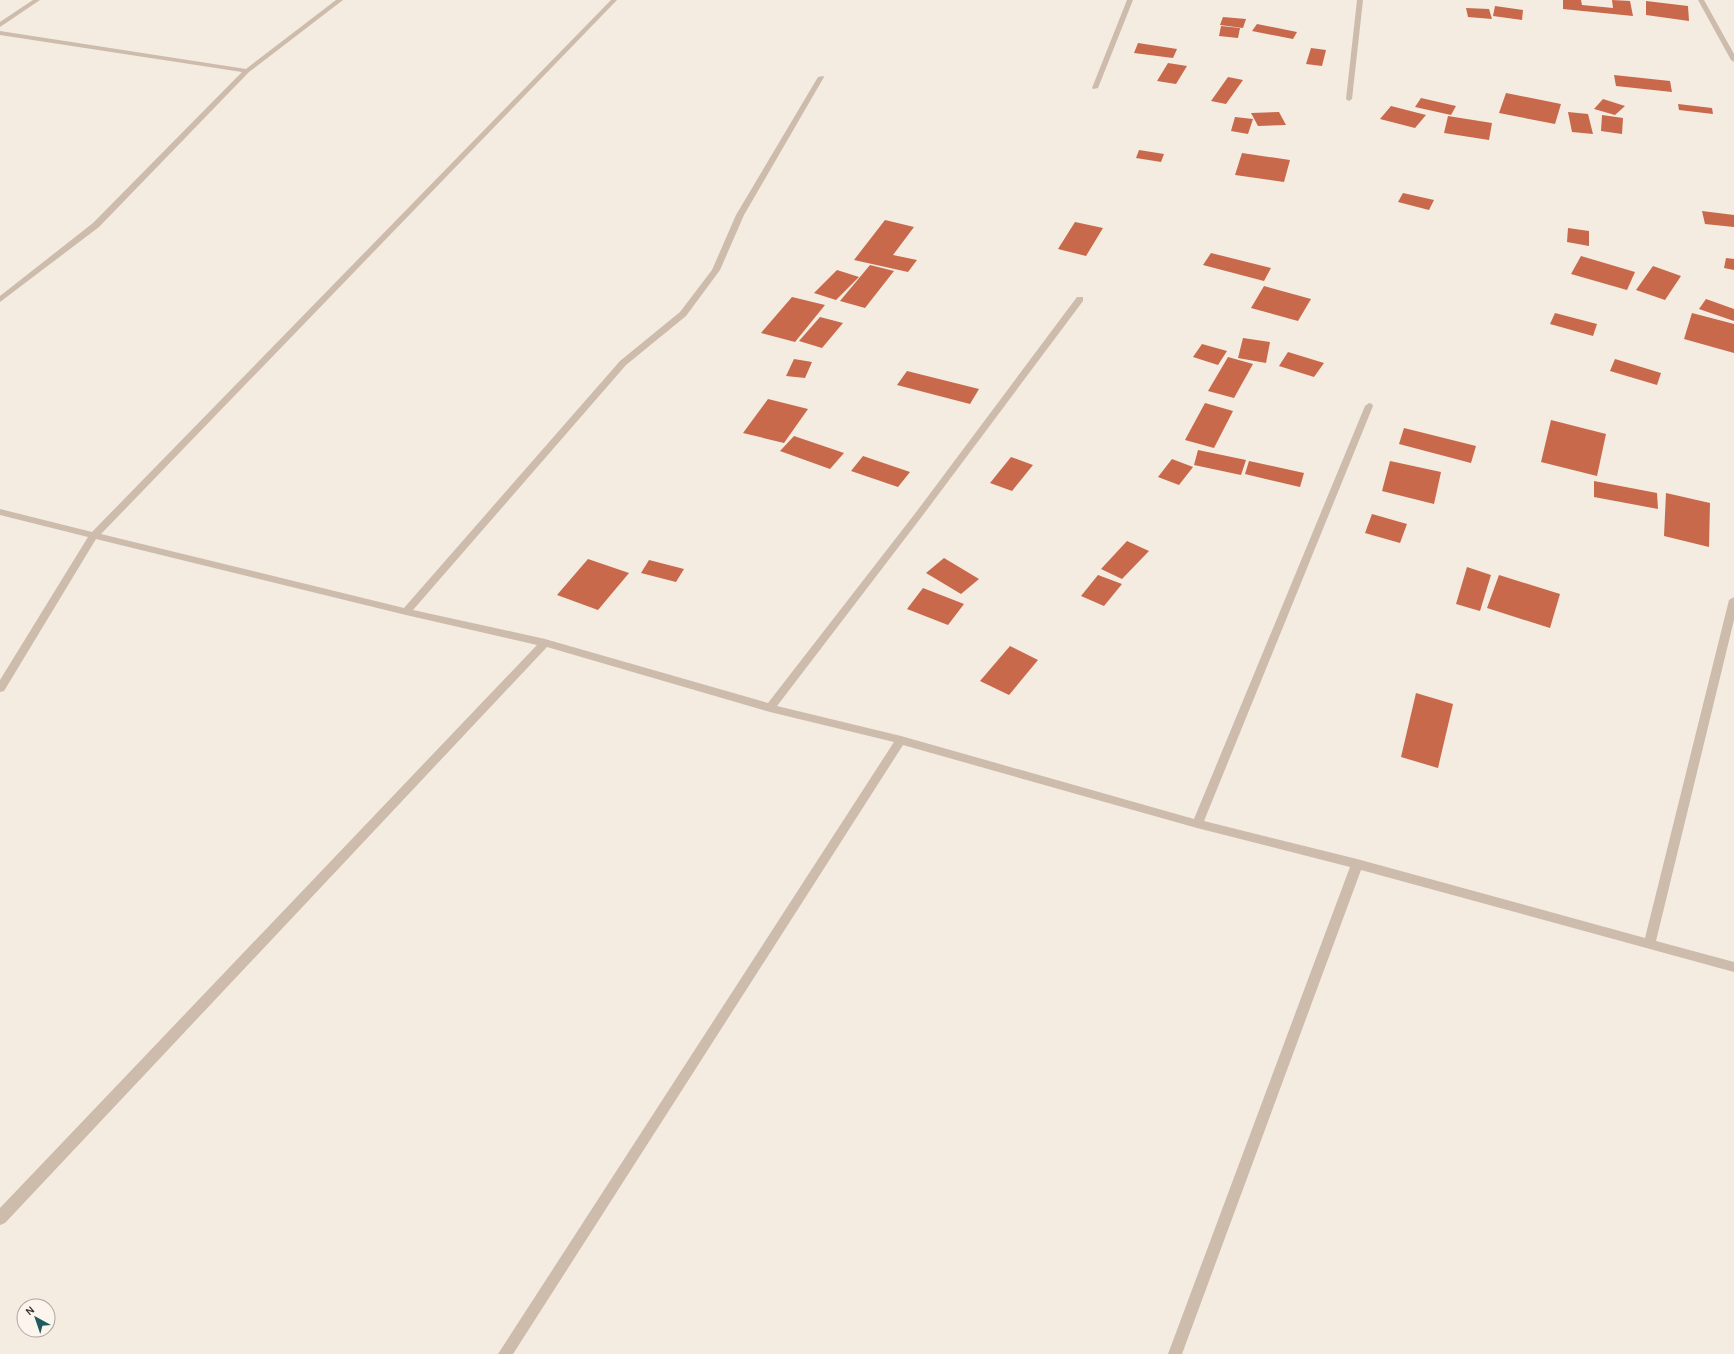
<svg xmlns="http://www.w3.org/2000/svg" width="1734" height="1354" viewBox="0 0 1734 1354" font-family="Karla,sans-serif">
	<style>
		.building { fill: #c8694b }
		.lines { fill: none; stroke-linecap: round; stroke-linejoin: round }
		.minor { fill: #cdbbac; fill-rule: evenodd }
	</style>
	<rect width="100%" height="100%" fill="#f4ebe1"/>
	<g class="building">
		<polygon points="1563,0 1581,0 1582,5 1613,8 1612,0 1630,1 1633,16 1563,9"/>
		<polygon points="1646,1 1688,6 1689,21 1646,15"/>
		<polygon points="1495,6 1523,10 1522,20 1493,16"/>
		<polygon points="1466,8 1489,9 1492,19 1468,17"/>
		<polygon points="1223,17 1246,19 1243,28 1220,25"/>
		<polygon points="1257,24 1297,32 1293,39 1252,31"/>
		<polygon points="1221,26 1240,28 1238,38 1219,36"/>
		<polygon points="1138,43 1177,49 1173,58 1134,53"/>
		<polygon points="1311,48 1326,50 1322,66 1306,64"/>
		<polygon points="1168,63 1187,66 1176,84 1157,81"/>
		<polygon points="1614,75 1670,81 1672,92 1616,86"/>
		<polygon points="1228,77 1243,80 1226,104 1211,101"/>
		<polygon points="1506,93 1561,104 1555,124 1499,113"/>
		<polygon points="1421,98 1456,106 1451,115 1415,107"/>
		<polygon points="1603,99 1625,106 1615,115 1594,109"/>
		<polygon points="1678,104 1712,108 1713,114 1679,110"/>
		<polygon points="1391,106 1426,115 1415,128 1380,119"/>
		<polygon points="1279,112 1286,125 1258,126 1251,113"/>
		<polygon points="1568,112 1588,114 1593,134 1572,132"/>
		<polygon points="1602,115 1623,118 1622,134 1601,131"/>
		<polygon points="1448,116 1492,123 1489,140 1444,133"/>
		<polygon points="1235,117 1253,119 1248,134 1231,131"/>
		<polygon points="1139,150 1164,154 1161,162 1136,158"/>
		<polygon points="1242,153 1290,160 1284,182 1235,175"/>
		<polygon points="1403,193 1434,200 1429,210 1398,202"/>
		<polygon points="1702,211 1734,215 1734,227 1705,224"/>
		<polygon points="885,220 914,227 893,255 917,260 908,272 854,260"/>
		<polygon points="1075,222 1103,228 1086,256 1058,249"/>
		<polygon points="1568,228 1589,231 1589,246 1567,242"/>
		<polygon points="1211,253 1271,268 1264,281 1203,265"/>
		<polygon points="1581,256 1635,272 1627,290 1571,274"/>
		<polygon points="1726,258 1734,259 1734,270 1724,268"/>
		<polygon points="870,265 894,271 865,308 840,301"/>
		<polygon points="1653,266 1681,276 1665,300 1636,290"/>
		<polygon points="837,270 859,277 836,300 814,293"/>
		<polygon points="1264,286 1311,299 1298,321 1251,308"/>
		<polygon points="792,297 825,305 795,342 761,333"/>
		<polygon points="1706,299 1734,309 1734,321 1699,309"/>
		<polygon points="1555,313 1597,324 1593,336 1550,324"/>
		<polygon points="1692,313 1734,324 1734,353 1684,339"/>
		<polygon points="820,317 843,323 822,348 799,341"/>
		<polygon points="1243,338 1270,342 1266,363 1238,358"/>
		<polygon points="1202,344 1227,351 1218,365 1193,357"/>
		<polygon points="1288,352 1324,363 1314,377 1279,366"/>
		<polygon points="1228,357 1253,364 1234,398 1208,391"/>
		<polygon points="794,359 812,362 805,378 786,376"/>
		<polygon points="1615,359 1661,373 1657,385 1610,371"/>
		<polygon points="907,371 979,389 970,404 897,385"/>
		<polygon points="768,399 808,409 784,443 743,433"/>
		<polygon points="1205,403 1233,411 1214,448 1185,440"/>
		<polygon points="1551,420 1606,434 1597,476 1541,462"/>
		<polygon points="1404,428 1476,446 1471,463 1399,444"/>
		<polygon points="794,436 844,453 830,469 780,451"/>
		<polygon points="1198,450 1246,460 1241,475 1194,465"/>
		<polygon points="863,456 910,472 898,487 851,471"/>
		<polygon points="1011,457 1033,465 1012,491 990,483"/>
		<polygon points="1172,459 1193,467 1179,485 1158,477"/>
		<polygon points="1249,461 1304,473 1300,487 1245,474"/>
		<polygon points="1390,461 1441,472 1434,504 1382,491"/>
		<polygon points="1594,481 1657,493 1658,509 1594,497"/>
		<polygon points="1666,493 1710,503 1709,547 1664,536"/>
		<polygon points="1372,514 1407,524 1400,543 1365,533"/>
		<polygon points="1127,541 1149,551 1122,579 1101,569"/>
		<polygon points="944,558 979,579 961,594 926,573"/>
		<polygon points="588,559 629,573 598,610 557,595"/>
		<polygon points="649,560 684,569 676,582 641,573"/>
		<polygon points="1467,567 1491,575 1480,611 1456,604"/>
		<polygon points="1098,575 1122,584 1104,606 1081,596"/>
		<polygon points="1499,575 1560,594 1550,628 1487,608"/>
		<polygon points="923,588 964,604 948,625 907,609"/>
		<polygon points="1010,646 1038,660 1009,695 980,681"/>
		<polygon points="1416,693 1453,704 1438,768 1401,757"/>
	</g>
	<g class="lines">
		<g class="minor">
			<polygon points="33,0 40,0 0,27 0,22"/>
			<polygon points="336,0 343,0 249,72 99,227 0,302 0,296 93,223 242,72 0,35 0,31 246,69"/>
			<polygon points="611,0 617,0 101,534 404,608 620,361 680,312 712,270 736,215 818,77 823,76 824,77 744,215 720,270 686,316 626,365 413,610 545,639 768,703 917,511 1077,297 1083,297 1083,301 923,515 777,706 901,736 1194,819 1365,406 1369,403 1372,404 1373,406 1204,821 1357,859 1645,938 1729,600 1734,597 1734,620 1656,941 1734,962 1734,972 1361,870 1182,1354 1168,1354 1350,867 1197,828 903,745 513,1354 498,1354 894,742 770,712 547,647 5,1223 0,1225 0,1208 537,645 406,615 96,539 4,691 0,692 0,680 88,537 0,515 0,509 92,532"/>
			<polygon points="1127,0 1133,0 1098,88 1093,89 1092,88"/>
			<polygon points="1357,0 1363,0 1352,99 1349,101 1346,99"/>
			<polygon points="1698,0 1704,0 1734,54 1734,62 1731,60"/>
		</g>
	</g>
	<g transform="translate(36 1318) rotate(320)"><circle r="19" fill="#fbf5ee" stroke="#aea6a0"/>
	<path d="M0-3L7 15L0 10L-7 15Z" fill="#1f5a5e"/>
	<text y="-6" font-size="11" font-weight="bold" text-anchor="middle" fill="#3b302b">N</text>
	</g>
</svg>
